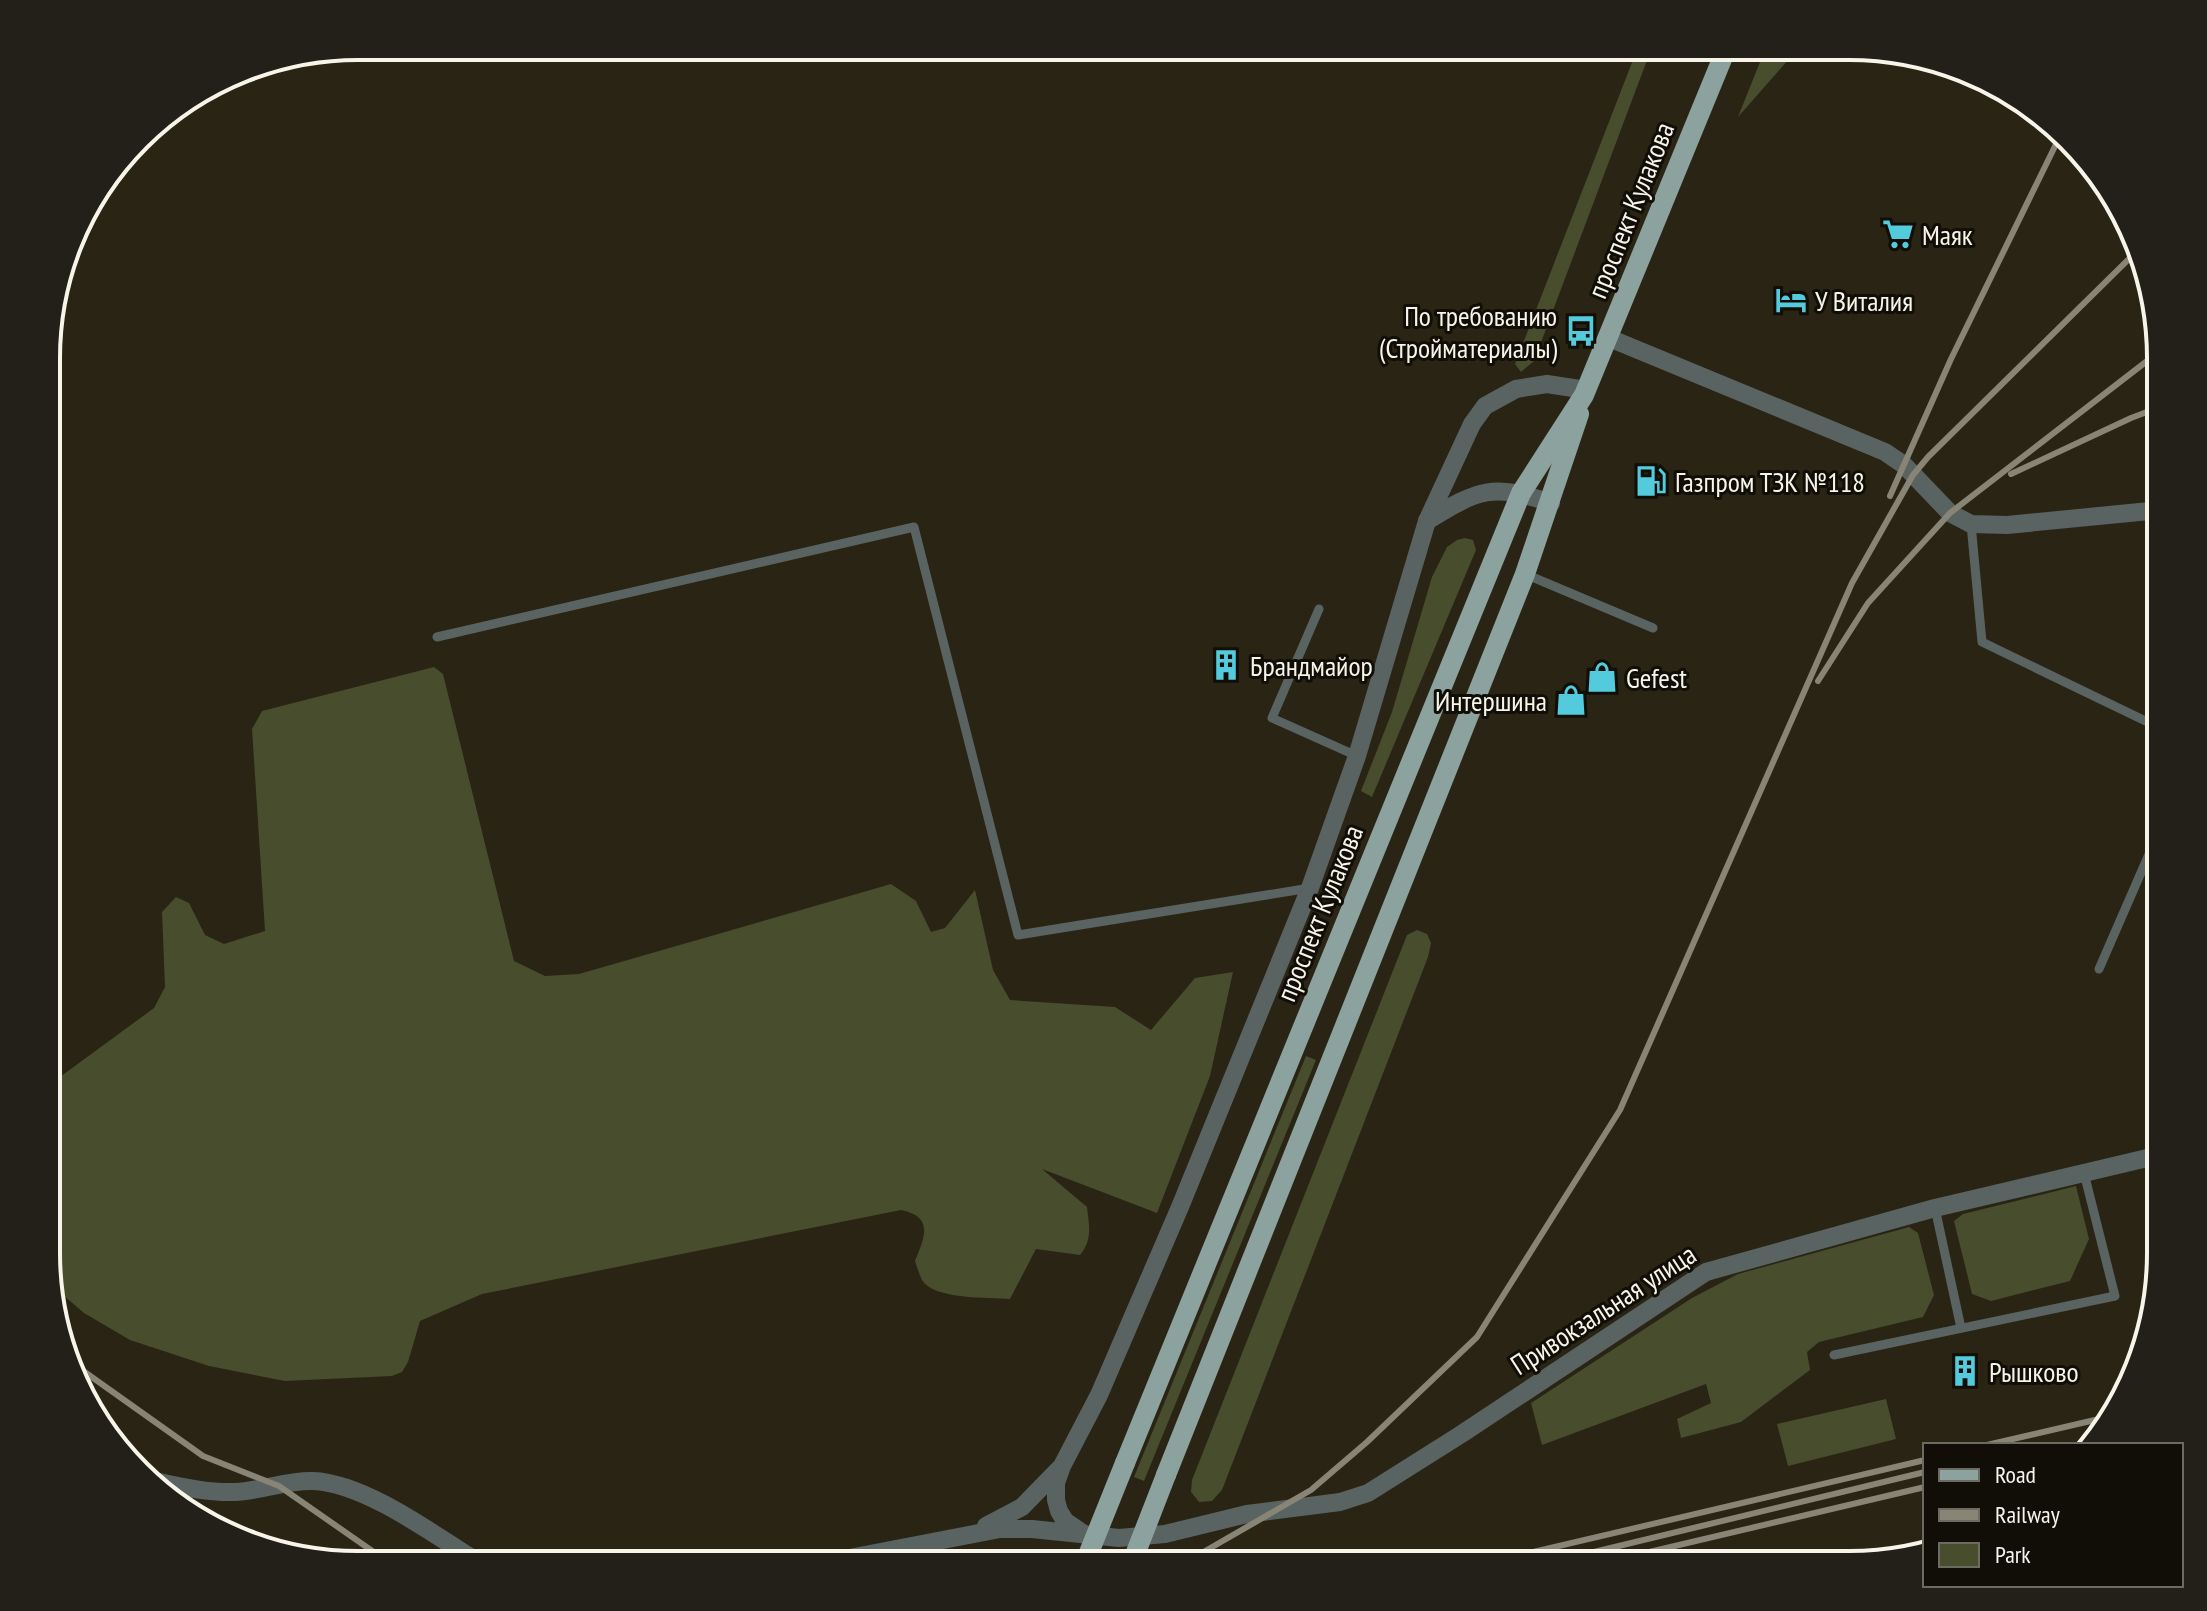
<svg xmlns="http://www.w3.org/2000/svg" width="2207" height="1611" viewBox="0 0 2207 1611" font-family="'PT Sans Narrow',sans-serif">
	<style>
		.green { fill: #474d2d }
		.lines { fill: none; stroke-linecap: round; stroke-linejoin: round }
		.service { stroke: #596361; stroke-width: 9 }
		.minor { stroke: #596361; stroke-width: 18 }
		.primary { stroke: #8ca29e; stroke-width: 20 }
		.rail { stroke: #888476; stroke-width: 6 }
		.primary-bridge { stroke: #8ca29e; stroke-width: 20 }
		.labels { text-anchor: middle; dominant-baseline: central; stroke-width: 6; stroke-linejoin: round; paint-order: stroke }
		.street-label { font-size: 28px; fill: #f7f4e9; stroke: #100e07 }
		.poi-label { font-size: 28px; fill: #f7f4e9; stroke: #100e07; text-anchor: start }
		.rim { fill: none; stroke: #f7f4e9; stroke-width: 4 }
	</style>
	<rect width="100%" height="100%" fill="#292414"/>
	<g class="green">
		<polygon points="1638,47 1652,47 1534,361 1521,372 1515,364"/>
		<polygon points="1766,47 1795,47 1790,58 1738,117"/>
		<polygon points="1465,538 1473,540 1476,550 1372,797 1361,791 1392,712 1432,577 1447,547 1457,540"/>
		<path d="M434 667 443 674 514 961 545 976 579 974 891 884 916 901 931 932 945 928 975 890 993 970 1010 1000 1115 1007 1151 1030 1195 978 1233 972 1210 1076 1157 1213 1042 1169 1087 1207C1089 1225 1093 1240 1080 1255L1036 1249 1010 1299C988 1297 934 1300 922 1280 919 1274 917 1267 915 1261 924 1238 935 1217 901 1210L482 1294 420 1321 408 1362 402 1372 392 1376 285 1381 209 1366 130 1340 84 1313 49 1283V1085L154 1008 165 987 162 912 176 897 189 903 205 935 224 944 265 931 252 729 262 711Z"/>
		<polygon points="1417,930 1427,934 1431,943 1428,957 1222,1490 1212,1501 1199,1502 1191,1492 1192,1480 1407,935"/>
		<polygon points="1306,1056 1316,1060 1144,1481 1134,1477"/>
		<polygon points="2076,1186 2089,1239 2070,1281 1991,1301 1972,1294 1954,1221 1963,1214"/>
		<polygon points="1909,1227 1918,1233 1934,1295 1923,1317 1819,1342 1807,1352 1810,1370 1741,1422 1681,1438 1677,1419 1711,1403 1706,1384 1542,1445 1531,1403 1692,1298 1738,1274"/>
		<polygon points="1886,1399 1896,1439 1788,1466 1777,1424"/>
	</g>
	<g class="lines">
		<g class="service">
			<polyline points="1971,524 1982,642 2160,728"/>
			<polyline points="1525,574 1653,628"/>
			<polyline points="1319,609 1272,718 1357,756"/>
			<polyline points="437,637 914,527 1018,935 1310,888"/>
			<polyline points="2099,969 2160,829"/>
			<polyline points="1935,1208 1961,1328"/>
			<polyline points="1834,1355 2115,1296 2084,1173"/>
		</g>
		<g class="minor">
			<polyline points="1609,338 1885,452 1904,465 1950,513 1971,524 2007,525 2160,510"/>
			<path d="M1427 521C1479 489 1492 483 1551 503"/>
			<path d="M150 1480C178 1486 206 1493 235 1492 261 1491 287 1480 313 1481 366 1483 437 1537 481 1564"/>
			<polyline points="986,1526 1022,1507 1060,1468"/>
			<polyline points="1084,1534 1065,1521 1059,1511 1056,1500 1056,1483 1062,1466 1099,1395 1180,1207 1310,888 1357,756 1427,521 1472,424 1485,406 1516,389 1547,384 1586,390"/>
			<polyline points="813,1565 1000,1529 1032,1529 1119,1538 1165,1534 1247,1514 1340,1502 1368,1493 1460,1435 1706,1272 1935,1208 2160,1155"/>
		</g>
		<g class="primary">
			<polyline points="1125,1463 1521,493 1584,395 1727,47"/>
			<polyline points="1166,1475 1525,574 1579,414"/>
		</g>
		<g class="rail">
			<polyline points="2011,474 2131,418 2160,407"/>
			<polyline points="1890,496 1951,359 2060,136"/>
			<polyline points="1818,681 1868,603 1950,513 2160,351"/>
			<polyline points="72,1363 203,1456 279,1486 391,1564"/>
			<polyline points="1987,1445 2112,1416"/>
			<polyline points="1181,1565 1311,1490 1367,1442 1477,1337 1620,1110 1852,583 1913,475 1928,457 2137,251"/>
			<polyline points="1478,1565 1925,1460"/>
			<polyline points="1540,1565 1925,1472"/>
			<polyline points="1594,1565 1925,1487"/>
		</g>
		<g class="primary-bridge">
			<polyline points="1084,1565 1125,1463"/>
			<polyline points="1131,1565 1166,1475"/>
		</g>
	</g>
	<defs>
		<symbol id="supermarket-bare" viewBox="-9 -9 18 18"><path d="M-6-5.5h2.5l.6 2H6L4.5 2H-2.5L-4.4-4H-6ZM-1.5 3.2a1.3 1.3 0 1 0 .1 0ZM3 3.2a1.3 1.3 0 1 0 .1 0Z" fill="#54cadd" stroke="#100e07" stroke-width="2.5" paint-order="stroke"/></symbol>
		<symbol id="hotel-bare" viewBox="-9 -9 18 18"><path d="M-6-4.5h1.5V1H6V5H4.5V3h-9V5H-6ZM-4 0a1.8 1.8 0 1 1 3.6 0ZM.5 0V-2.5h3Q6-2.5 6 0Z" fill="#54cadd" stroke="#100e07" stroke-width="2.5" paint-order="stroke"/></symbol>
		<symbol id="bus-bare" viewBox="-9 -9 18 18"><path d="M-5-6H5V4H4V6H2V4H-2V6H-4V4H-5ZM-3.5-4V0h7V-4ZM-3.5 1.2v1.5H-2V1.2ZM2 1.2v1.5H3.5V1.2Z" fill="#54cadd" stroke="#100e07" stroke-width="2.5" paint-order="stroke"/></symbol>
		<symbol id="fuel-bare" viewBox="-9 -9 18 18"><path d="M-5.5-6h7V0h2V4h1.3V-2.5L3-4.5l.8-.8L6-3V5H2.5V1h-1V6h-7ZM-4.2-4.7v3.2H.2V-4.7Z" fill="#54cadd" stroke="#100e07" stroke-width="2.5" paint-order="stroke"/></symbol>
		<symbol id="building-bare" viewBox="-9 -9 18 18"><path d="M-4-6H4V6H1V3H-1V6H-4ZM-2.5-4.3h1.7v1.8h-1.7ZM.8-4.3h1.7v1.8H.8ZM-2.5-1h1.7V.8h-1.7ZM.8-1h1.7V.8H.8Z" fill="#54cadd" stroke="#100e07" stroke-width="2.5" paint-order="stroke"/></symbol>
		<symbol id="shop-bare" viewBox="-9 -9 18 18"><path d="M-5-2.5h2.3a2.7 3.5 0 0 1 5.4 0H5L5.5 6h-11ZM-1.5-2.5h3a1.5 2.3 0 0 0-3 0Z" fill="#54cadd" stroke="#100e07" stroke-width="2.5" paint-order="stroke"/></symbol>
	</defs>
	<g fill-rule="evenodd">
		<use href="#supermarket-bare" x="1876" y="212" width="44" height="44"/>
		<use href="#hotel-bare" x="1769" y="278" width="44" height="44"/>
		<use href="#bus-bare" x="1559" y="309" width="44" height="44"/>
		<use href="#fuel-bare" x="1629" y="459" width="44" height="44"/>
		<use href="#building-bare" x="1204" y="643" width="44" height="44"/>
		<use href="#shop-bare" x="1580" y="655" width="44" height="44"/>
		<use href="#shop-bare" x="1549" y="678" width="44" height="44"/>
		<use href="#building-bare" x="1943" y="1349" width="44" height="44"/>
	</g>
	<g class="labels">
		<g class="street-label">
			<text transform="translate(1630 210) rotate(-68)">проспект Кулакова</text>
			<text transform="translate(1319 913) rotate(-68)">проспект Кулакова</text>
			<text transform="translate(1603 1309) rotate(-33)">Привокзальная улица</text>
		</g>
		<g class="poi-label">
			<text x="1922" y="234">Маяк</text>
			<text x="1815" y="300">У Виталия</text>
			<text x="1557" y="315" text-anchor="end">По требованию<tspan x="1557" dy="32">(Стройматериалы)</tspan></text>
			<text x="1675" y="481">Газпром ТЗК №118</text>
			<text x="1250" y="665">Брандмайор</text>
			<text x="1626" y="677">Gefest</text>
			<text x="1547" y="700" text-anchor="end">Интершина</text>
			<text x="1989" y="1371">Рышково</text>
		</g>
	</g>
	<path d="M0 0H2207V1611H0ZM358 60H1849A298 298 0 0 1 2147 358V1253A298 298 0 0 1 1849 1551H358A298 298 0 0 1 60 1253V358A298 298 0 0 1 358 60Z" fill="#222019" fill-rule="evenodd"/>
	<path class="rim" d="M358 60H1849A298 298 0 0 1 2147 358V1253A298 298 0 0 1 1849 1551H358A298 298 0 0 1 60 1253V358A298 298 0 0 1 358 60Z"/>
	<rect x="1923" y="1443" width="260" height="144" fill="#100e07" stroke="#6c6a61" stroke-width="2"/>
	<rect x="1939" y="1469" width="40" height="12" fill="#8ca29e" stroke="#6c6a61" stroke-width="2"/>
	<text x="1995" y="1483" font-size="24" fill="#f7f4e9">Road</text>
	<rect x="1939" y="1509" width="40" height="12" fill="#888476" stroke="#6c6a61" stroke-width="2"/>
	<text x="1995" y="1523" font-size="24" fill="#f7f4e9">Railway</text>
	<rect x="1939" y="1543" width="40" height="24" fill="#474d2d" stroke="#6c6a61" stroke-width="2"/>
	<text x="1995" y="1563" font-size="24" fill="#f7f4e9">Park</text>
</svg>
